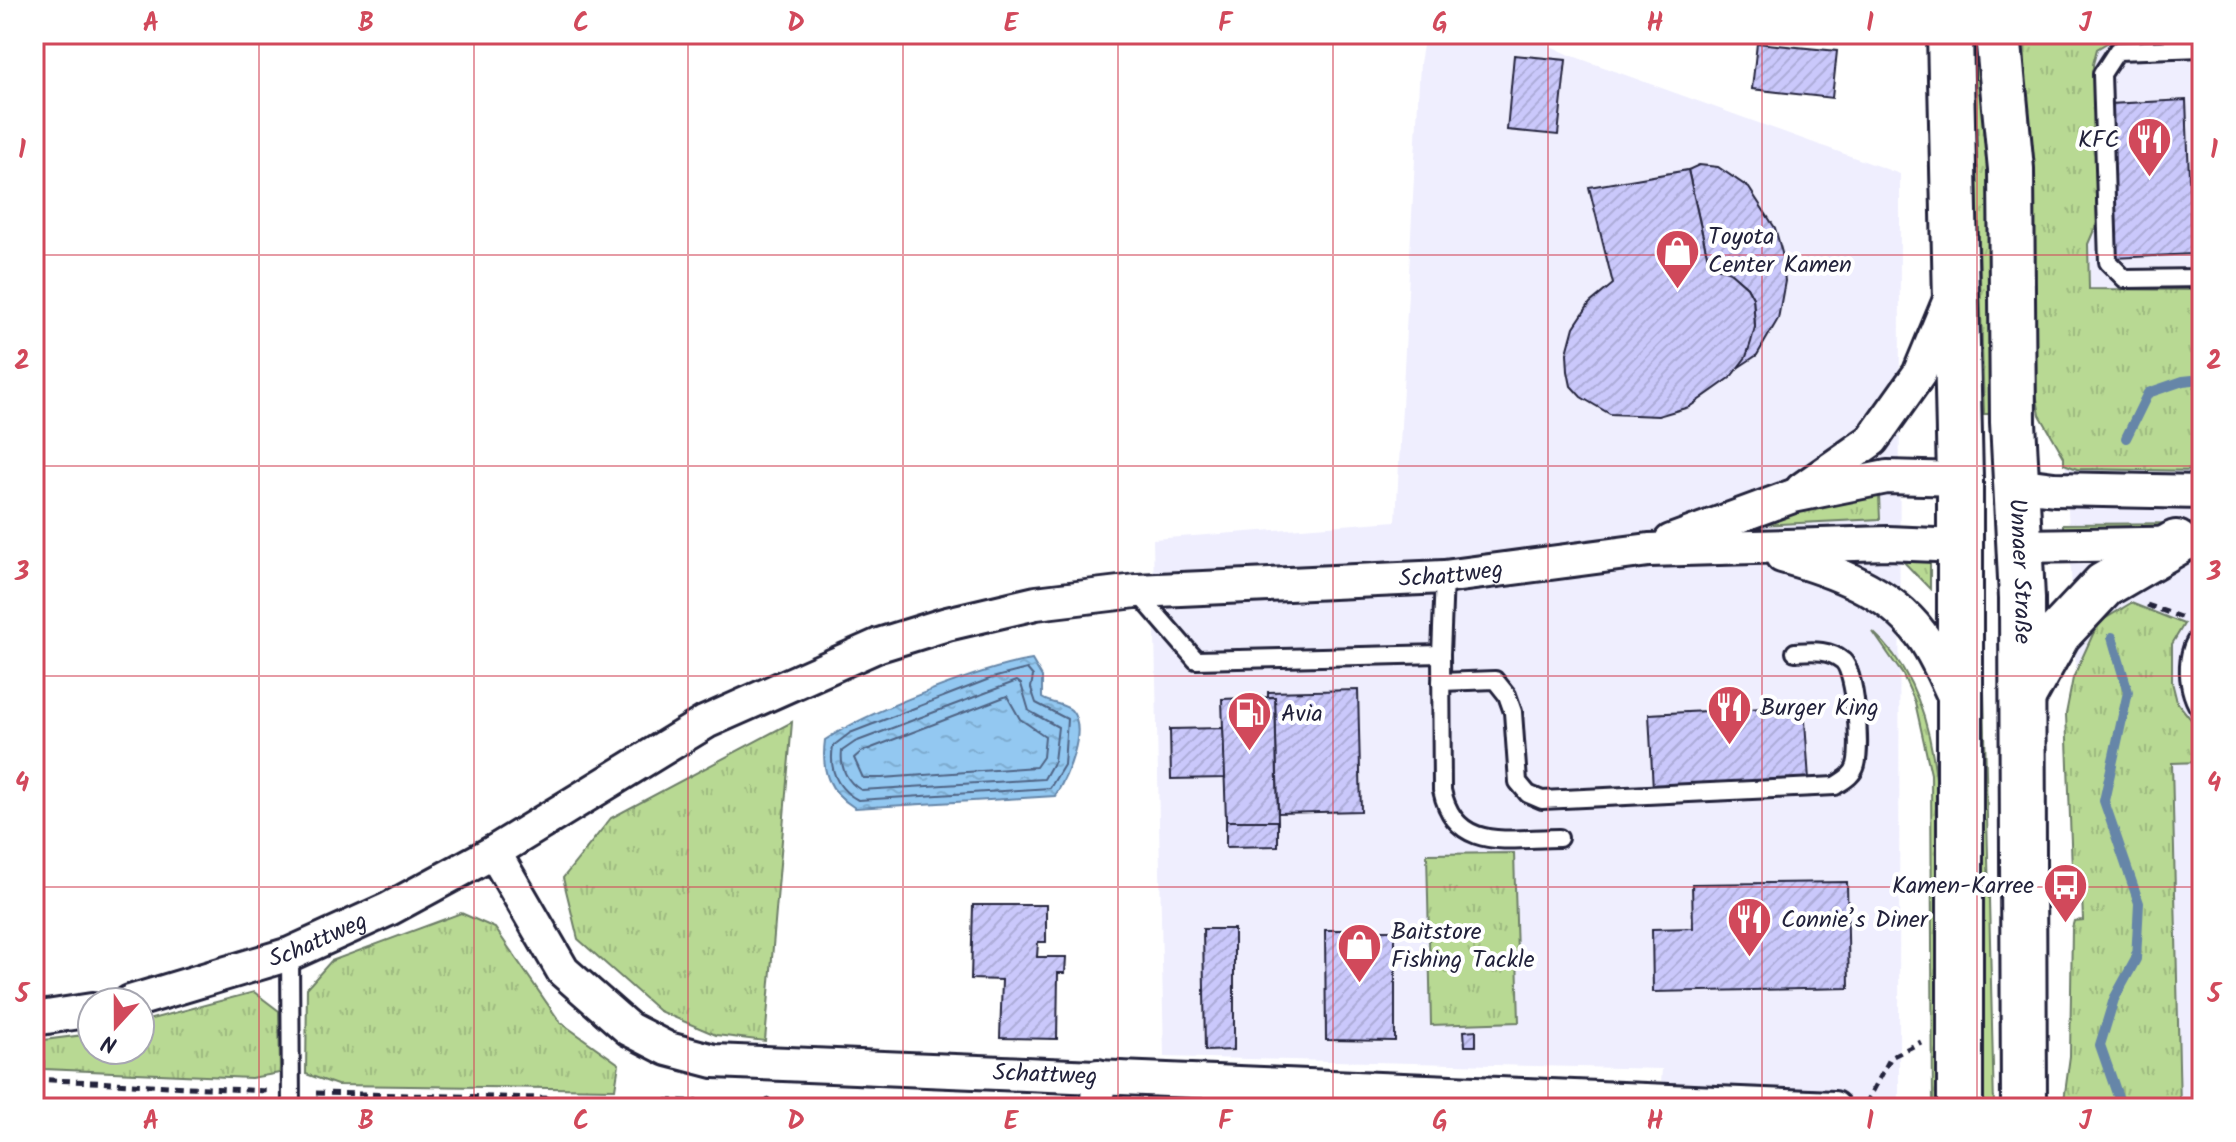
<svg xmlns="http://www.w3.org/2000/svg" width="2236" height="1142" viewBox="0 0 2236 1142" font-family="Kalam,sans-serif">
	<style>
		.built { fill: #efeefe }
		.grass { fill: url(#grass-tufts); stroke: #6d7e67; stroke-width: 2 }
		.water { fill: url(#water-ripples); stroke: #6686a8; stroke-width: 2 }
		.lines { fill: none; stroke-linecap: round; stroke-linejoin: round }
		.shore { stroke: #4f6484; stroke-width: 2 }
		.stream { stroke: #6686a8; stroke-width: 10 }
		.building { fill: url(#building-hatch); stroke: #22223b; stroke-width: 2 }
		.service-casing { stroke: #22223b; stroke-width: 22 }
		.minor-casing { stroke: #22223b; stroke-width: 38 }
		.secondary-casing { stroke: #22223b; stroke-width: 50 }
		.path { stroke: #22223b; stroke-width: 5; stroke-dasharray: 8 6; stroke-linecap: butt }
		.service { stroke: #fff; stroke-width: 16 }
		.minor { stroke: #fff; stroke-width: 32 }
		.secondary { stroke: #fff; stroke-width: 44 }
		.grid { fill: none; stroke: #d1495b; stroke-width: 2; stroke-opacity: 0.55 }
		.labels { text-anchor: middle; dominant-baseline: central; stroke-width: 8; stroke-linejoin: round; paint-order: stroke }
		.poi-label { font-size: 24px; fill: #22223b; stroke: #fff; text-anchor: start }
		.street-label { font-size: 24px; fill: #22223b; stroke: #fff }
		.neatline { fill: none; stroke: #d1495b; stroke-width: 3 }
		.grid-label { font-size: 26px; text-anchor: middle; font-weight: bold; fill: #d1495b }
	</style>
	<defs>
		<pattern id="grass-tufts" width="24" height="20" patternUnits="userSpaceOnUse" patternTransform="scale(2)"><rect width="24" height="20" fill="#b8d993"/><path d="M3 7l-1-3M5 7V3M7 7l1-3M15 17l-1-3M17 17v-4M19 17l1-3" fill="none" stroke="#9eba80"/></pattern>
		<pattern id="water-ripples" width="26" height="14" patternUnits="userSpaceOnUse" patternTransform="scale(2)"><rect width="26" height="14" fill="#93c8f1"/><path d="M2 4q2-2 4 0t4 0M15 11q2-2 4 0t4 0" fill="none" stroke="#7eacd0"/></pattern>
		<pattern id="building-hatch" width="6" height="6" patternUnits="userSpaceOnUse" patternTransform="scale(2)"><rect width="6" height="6" fill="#cac8fb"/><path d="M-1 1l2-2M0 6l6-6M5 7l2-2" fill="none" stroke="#adacd8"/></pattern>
	</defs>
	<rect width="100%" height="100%" fill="#fff"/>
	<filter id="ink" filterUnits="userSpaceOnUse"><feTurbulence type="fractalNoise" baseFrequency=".0125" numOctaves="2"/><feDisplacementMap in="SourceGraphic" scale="16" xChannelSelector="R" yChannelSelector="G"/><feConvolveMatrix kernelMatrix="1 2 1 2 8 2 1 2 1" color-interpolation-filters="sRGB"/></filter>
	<g filter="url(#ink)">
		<g class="built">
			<polygon points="1425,34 1525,34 1570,55 1900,174 1899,1108 1659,1108 1662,1069 1164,1057 1153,539 1396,521 1420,63"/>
			<polygon points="2044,34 2202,34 2202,1108 2098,1108"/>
		</g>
		<g class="grass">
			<polygon points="1973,34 1985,34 1993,414 1984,414"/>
			<polygon points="2024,34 2202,34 2202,40 2145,42 2126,38 2112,40 2097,49 2093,64 2097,223 2088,244 2089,289 2202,290 2202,471 2077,469 2064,464 2064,457 2040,415 2034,383"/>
			<polygon points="1879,496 1880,519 1741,526 1842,497"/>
			<polygon points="2202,523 2202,536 2063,536 2063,524"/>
			<polygon points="1897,555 1930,555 1930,589"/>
			<polygon points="2131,603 2184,624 2172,644 2172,682 2177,702 2202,733 2202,762 2172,763 2180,1108 2063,1108 2070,1056 2072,928 2074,921 2083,920 2082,895 2073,894 2066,714 2073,678 2098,623"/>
			<polygon points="1971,607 1982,607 1994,1108 1978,1108"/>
			<path d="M1873 632C1950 700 1940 838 1940 932 1940 990 1940 1049 1940 1108H1933L1931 774 1915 702 1903 675Z"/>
			<polygon points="792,722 765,1041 716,1035 659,1011 578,939 563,878 611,818"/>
			<polygon points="1514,853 1519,1022 1431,1025 1427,854"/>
			<polygon points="461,913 495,928 560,1022 619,1064 615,1089 337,1085 306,1074 307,988 331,961"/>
			<polygon points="254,992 279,1011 280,1073 251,1078 44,1069 44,1040 92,1034 92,1050 140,1050 140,1022"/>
		</g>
		<path class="water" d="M1032 660 1042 677V698C1051 704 1064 704 1071 710 1089 729 1066 778 1055 796L855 808C828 791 821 771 825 740 867 712 983 667 1032 660Z"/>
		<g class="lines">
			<g class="shore">
				<path d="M1027 669 1033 676 1031 688 1036 703 1067 719 1064 765 1050 788 858 800C836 788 829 769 833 746L850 733 992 678Z"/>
				<path d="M1017 681 1021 684 1029 711 1058 727 1054 761 1044 779 861 790C847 782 840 768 842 751L855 742Z"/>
				<polygon points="1007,696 1020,719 1045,736 1043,757 1036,767 882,778 863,778 854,758 861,752"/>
			</g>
			<g class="stream">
				<polyline points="2126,438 2148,393 2183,381 2202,379"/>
				<polyline points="2112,637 2128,692 2104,801 2139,903 2136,959 2114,999 2100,1045 2122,1108"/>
			</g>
		</g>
		<g class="building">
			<polygon points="1757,43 1837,51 1832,98 1752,89"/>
			<polygon points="1514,55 1566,60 1558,135 1507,130"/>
			<polygon points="2186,100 2192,254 2115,258 2109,104"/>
			<polygon points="1699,165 1718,167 1749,188 1775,228 1782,253 1785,281 1778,319 1757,355 1739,367 1755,327 1753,298 1747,287 1730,272 1709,264 1688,170"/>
			<polygon points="1688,170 1709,264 1730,272 1747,287 1753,298 1755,327 1751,342 1746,357 1730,378 1689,407 1658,416 1610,414 1581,397 1571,386 1568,371 1567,353 1574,327 1590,303 1613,284 1589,187"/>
			<polygon points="1358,690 1361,811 1278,813 1275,697 1268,697 1268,692"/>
			<polygon points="1275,697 1278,821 1226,821 1222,699"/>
			<polygon points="1804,706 1809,780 1653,789 1649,714"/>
			<polygon points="1223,728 1225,778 1171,779 1170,729"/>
			<polygon points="1226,821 1278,821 1278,846 1226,847"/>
			<polygon points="1847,882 1849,988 1653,992 1652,929 1693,928 1692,884"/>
			<polygon points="973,905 1046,905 1046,942 1038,942 1037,957 1066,957 1065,973 1058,973 1057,1039 1000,1038 1002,980 971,979"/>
			<polygon points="1203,929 1234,929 1234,1050 1205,1051"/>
			<polygon points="1325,930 1395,930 1395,1041 1326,1040"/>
			<polygon points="1476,1030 1476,1046 1465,1046 1464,1031"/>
		</g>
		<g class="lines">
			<defs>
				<g id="service">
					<polyline points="2202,48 2117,51 2102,74 2108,262 2125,279 2202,278"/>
					<path d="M1444 577 1441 654 1442 790C1455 853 1509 838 1559 838"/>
					<polyline points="1137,592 1196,660 1441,654"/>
					<path d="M2202 633C2183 651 2186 693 2202 712"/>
					<path d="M1441 682 1495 680 1507 695 1513 712 1518 782 1528 794 1542 800 1835 786C1844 780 1853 776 1856 765 1861 747 1856 673 1843 661 1829 649 1812 651 1795 652"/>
					<polyline points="290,954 291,1108"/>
				</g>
				<g id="minor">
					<polyline points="2015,484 2054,489 2202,492"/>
					<polyline points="1802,489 1872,440 1919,374 1951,297"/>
					<polyline points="1671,541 1793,496 1887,477 1960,479"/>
					<polyline points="2020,546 2202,543"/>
					<path d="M1782 556C1832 570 1888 590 1920 633 1936 653 1946 681 1958 704"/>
					<path id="s1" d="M494 852 563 971 629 1029 668 1049 714 1061 1834 1108"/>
					<path id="s2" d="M130 1002 290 954 389 909 494 852 706 722 879 645 947 624 1036 603 1136 591 1444 577 1649 550 1888 543 1959 546"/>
					<polyline points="34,1019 92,1010"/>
					<polyline points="1097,1108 1098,1076"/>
				</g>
				<g id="secondary">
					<polyline points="1950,34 1960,479 1960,1108"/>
					<path id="s3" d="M1998 34 2011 169 2013 422 2022 598 2024 1108"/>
					<polyline points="2023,697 2058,634 2104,585 2176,543"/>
				</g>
			</defs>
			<use href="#service" class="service-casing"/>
			<use href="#minor" class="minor-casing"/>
			<use href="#secondary" class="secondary-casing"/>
			<g class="path">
				<polyline points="2147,605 2183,618"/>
				<polyline points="34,1079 266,1091"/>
				<polyline points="316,1093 765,1103 772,1097"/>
				<polyline points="1866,1104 1891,1057 1921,1042"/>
			</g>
			<use href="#service" class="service"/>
			<use href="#minor" class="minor"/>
			<use href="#secondary" class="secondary"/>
		</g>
	</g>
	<path class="grid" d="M259 34V1108M474 34V1108M688 34V1108M903 34V1108M1118 34V1108M1333 34V1108M1548 34V1108M1762 34V1108M1977 34V1108M34 255H2202M34 466H2202M34 676H2202M34 887H2202"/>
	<defs>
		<symbol id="restaurant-pin" viewBox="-11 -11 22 30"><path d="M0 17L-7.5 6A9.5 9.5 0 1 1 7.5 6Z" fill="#d1495b" stroke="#fff"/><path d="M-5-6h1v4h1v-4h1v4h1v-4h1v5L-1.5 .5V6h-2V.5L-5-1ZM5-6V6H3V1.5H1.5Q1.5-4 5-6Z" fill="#fff"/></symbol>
		<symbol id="shop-pin" viewBox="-11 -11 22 30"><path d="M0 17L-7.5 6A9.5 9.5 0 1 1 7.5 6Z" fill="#d1495b" stroke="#fff"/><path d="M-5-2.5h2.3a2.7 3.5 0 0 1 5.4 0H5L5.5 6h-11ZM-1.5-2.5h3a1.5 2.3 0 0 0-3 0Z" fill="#fff"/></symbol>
		<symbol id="fuel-pin" viewBox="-11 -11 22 30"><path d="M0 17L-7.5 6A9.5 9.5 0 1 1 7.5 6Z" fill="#d1495b" stroke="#fff"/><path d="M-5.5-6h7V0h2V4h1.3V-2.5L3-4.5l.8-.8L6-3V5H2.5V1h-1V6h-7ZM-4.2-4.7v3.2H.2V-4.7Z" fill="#fff"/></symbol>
		<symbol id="bus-pin" viewBox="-11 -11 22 30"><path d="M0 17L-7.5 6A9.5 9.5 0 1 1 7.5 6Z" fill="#d1495b" stroke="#fff"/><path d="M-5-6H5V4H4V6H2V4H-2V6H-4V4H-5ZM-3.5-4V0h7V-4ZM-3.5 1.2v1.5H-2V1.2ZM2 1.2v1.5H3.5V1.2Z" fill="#fff"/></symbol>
	</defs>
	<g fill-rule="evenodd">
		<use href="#restaurant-pin" x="2124" y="114" width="51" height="69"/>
		<use href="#shop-pin" x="1652" y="226" width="51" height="69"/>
		<use href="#restaurant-pin" x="1704" y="682" width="51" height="69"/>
		<use href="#fuel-pin" x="1224" y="688" width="51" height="69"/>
		<use href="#bus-pin" x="2040" y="860" width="51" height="69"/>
		<use href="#restaurant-pin" x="1724" y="894" width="51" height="69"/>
		<use href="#shop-pin" x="1334" y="920" width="51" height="69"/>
	</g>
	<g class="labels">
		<g class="poi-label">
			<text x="2119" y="140" text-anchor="end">KFC</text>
			<text x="1708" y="237">Toyota<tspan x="1708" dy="28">Center Kamen</tspan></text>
			<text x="1760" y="708">Burger King</text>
			<text x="1281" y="714">Avia</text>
			<text x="2034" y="886" text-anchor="end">Kamen-Karree</text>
			<text x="1781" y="920">Connie’s Diner</text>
			<text x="1391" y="932">Baitstore<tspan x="1391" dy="28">Fishing Tackle</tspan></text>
		</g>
		<g class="street-label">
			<text stroke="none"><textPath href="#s3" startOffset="538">Unnaer Straße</textPath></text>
			<text stroke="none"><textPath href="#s2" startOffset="1412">Schattweg</textPath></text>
			<text stroke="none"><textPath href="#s2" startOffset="198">Schattweg</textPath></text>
			<text stroke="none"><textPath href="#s1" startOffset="648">Schattweg</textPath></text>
		</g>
	</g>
	<rect width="2236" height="1142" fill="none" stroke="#fff" stroke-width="88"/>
	<g transform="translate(116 1026) rotate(201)"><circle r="38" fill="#ffffff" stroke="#a7a7b1" stroke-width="2"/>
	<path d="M0-6L14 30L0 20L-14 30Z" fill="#d1495b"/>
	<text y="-12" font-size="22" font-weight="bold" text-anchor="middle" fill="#22223b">N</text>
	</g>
	<rect x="44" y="44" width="2148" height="1054" class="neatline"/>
	<g class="grid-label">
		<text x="151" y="31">A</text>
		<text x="366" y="31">B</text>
		<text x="581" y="31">C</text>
		<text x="796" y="31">D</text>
		<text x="1011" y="31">E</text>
		<text x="1225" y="31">F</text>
		<text x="1440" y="31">G</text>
		<text x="1655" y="31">H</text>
		<text x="1870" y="31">I</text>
		<text x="2085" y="31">J</text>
		<text x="22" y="158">1</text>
		<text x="2214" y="158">1</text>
		<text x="22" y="369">2</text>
		<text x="2214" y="369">2</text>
		<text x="22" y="580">3</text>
		<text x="2214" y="580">3</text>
		<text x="22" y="791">4</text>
		<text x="2214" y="791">4</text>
		<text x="22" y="1002">5</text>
		<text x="2214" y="1002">5</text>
		<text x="151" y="1129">A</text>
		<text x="366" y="1129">B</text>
		<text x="581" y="1129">C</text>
		<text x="796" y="1129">D</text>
		<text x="1011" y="1129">E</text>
		<text x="1225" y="1129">F</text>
		<text x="1440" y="1129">G</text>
		<text x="1655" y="1129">H</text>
		<text x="1870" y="1129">I</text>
		<text x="2085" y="1129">J</text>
	</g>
</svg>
